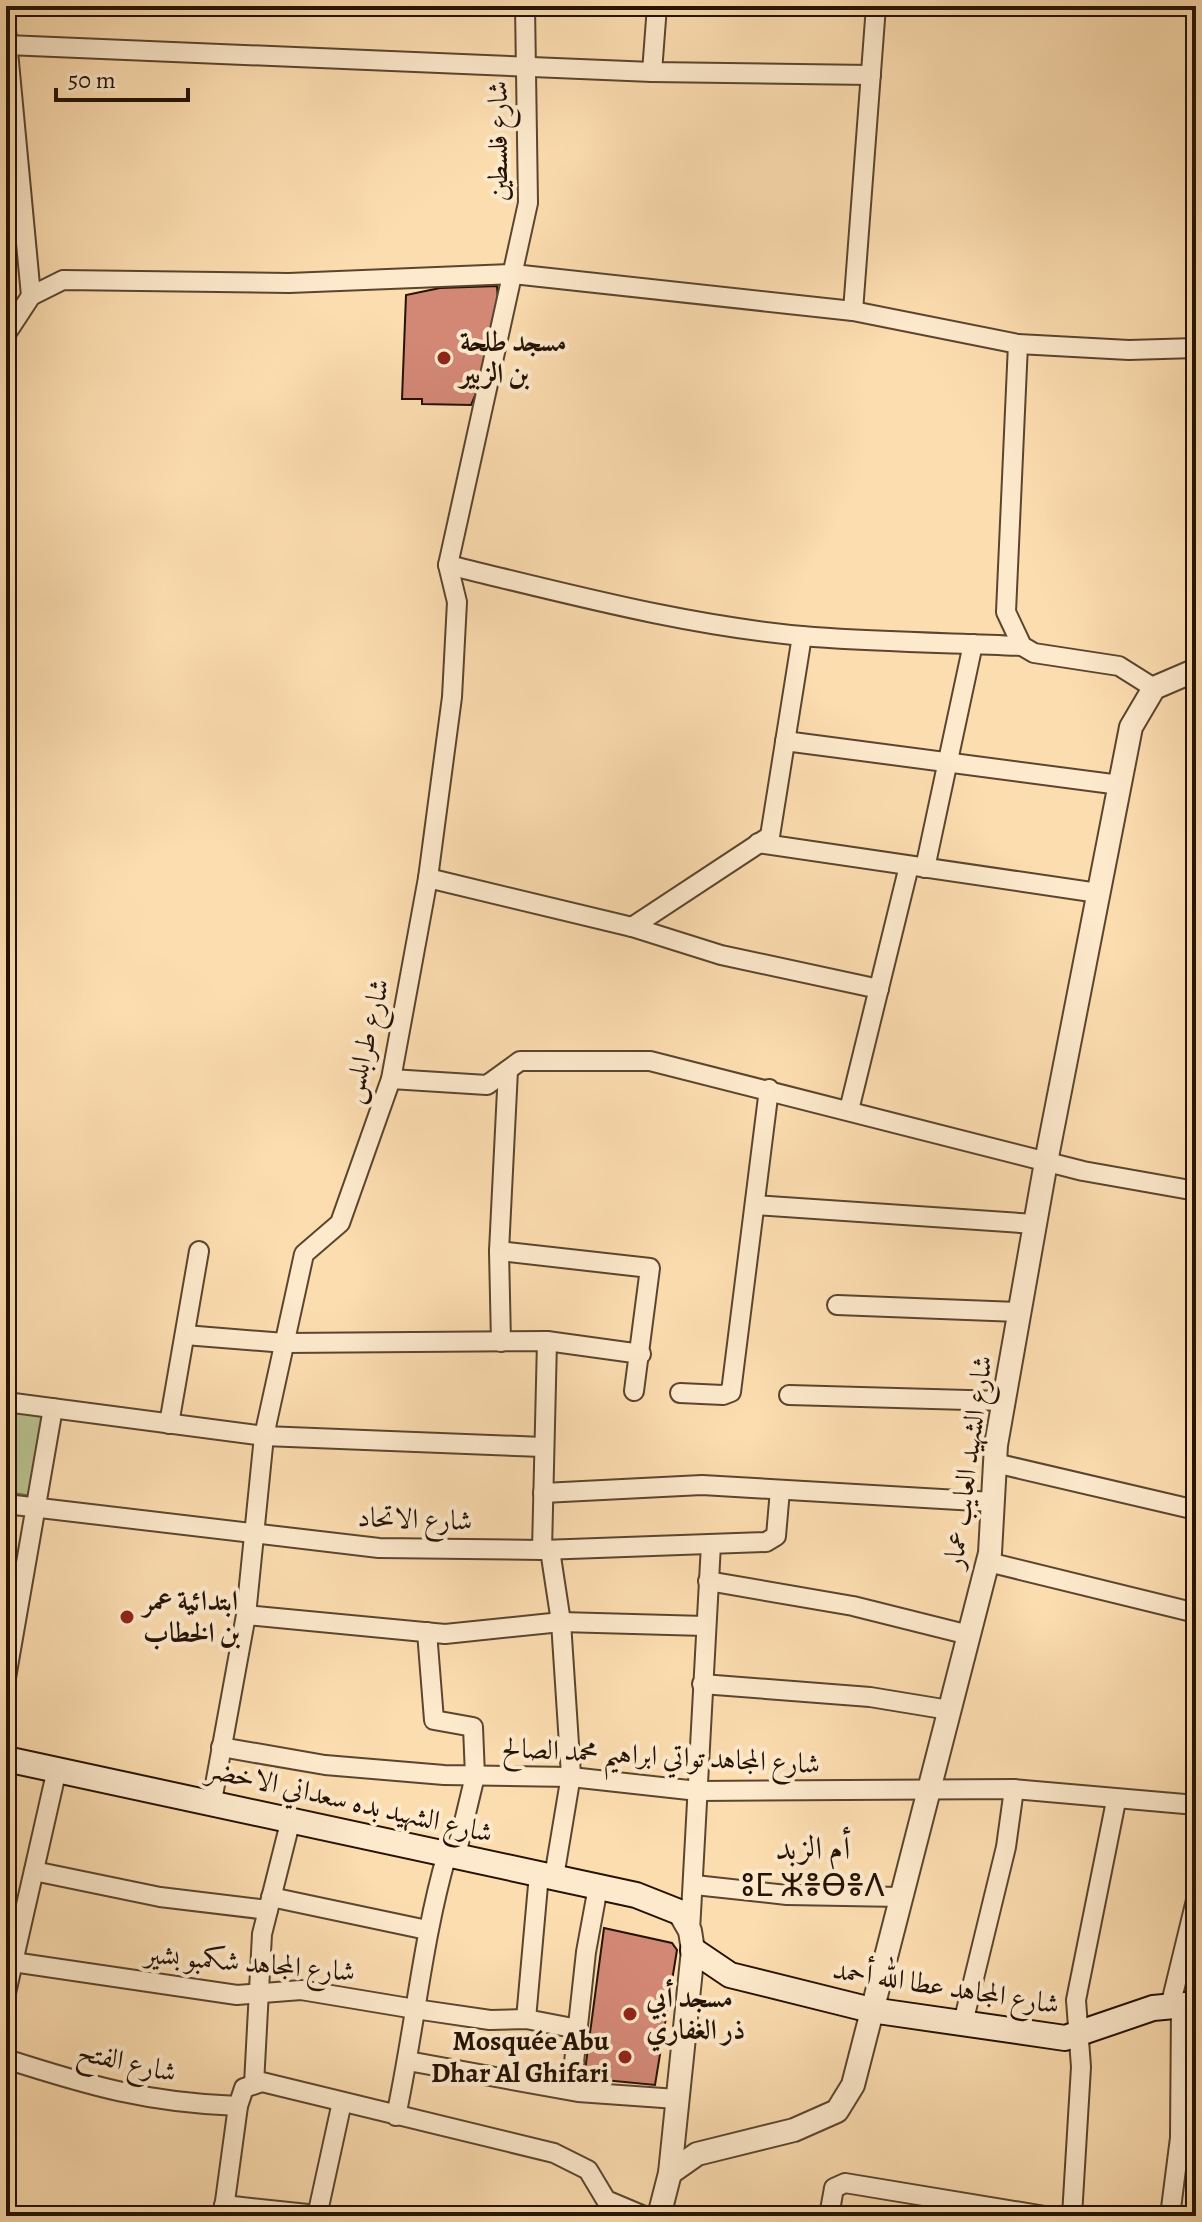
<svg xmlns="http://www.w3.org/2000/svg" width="1202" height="2222" viewBox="0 0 1202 2222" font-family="Alegreya,Amiri,'Noto Sans Tifinagh',serif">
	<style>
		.green { fill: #b9c28f; stroke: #6f6a4a; stroke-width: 2 }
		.building { fill: #d38876; stroke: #251204; stroke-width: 2 }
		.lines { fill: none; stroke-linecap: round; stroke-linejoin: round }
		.minor-casing { stroke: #5b452f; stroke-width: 22 }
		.tertiary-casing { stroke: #5b452f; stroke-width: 26 }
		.secondary-casing { stroke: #251204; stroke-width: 28 }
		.minor { stroke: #fde9cc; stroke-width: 18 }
		.tertiary { stroke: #fde9cc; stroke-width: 22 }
		.secondary { stroke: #fde9cc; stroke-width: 24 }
		.poi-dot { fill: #8f2418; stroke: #fde9cc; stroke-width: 3 }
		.labels { text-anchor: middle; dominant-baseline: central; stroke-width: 8; stroke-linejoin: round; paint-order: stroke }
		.street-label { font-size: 28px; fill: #251204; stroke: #fde9cc }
		.poi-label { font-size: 28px; font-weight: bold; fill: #251204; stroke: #fde9cc; text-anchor: start }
		.quarter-label { font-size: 32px; fill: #251204; stroke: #fde9cc }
	</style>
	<rect width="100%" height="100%" fill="#fcddb0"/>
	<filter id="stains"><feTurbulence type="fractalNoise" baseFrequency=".0025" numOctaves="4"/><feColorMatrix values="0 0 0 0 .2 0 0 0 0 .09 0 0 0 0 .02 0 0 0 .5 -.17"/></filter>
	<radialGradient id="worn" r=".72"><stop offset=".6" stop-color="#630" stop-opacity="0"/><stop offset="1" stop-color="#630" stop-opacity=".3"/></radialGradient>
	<polygon class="green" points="6,1411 44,1415 32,1496 6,1492"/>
	<g class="building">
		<polygon points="497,286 498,300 481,382 471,405 422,404 422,399 402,399 406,295 440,288"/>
		<polygon points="604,1928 672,1943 677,1950 655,2085 584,2078"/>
	</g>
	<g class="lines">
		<defs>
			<g id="minor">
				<polyline points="6,30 31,296"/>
				<polyline points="7,45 652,72 871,75"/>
				<polyline points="652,72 657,6"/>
				<polyline points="853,311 876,6"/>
				<polyline points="6,334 31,296 63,280 289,283 513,274 853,311 1018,344 1129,350 1196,348"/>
				<polyline points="1018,344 1006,612 1022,646 1034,653 1119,666 1154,688"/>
				<path d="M448 565C569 594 690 627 814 637 883 642 953 643 1022 646"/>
				<polyline points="785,741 1120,785"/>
				<polyline points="758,843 1098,893"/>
				<polyline points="925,868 973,644"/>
				<polyline points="428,878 632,927 721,955 879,989"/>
				<polyline points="632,927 770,836 802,636"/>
				<polyline points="391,1079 487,1085 520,1061 650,1061 1083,1171 1196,1191"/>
				<polyline points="849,1110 909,866"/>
				<polyline points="755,1205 1035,1224"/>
				<polyline points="499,1251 650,1268 634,1391"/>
				<polyline points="837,1305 1020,1312"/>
				<polyline points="185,1335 285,1343 547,1341 641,1354"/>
				<polyline points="501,1342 499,1251 508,1070"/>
				<polyline points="680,1393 723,1395 731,1392 769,1089"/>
				<polyline points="789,1395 1004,1401"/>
				<polyline points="6,1402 264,1436 543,1447"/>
				<polyline points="169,1424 199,1251"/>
				<polyline points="995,1463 1196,1510"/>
				<polyline points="543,1493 702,1485 993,1502"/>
				<polyline points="6,1504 379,1548 542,1550 766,1542 776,1536 780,1490"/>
				<polyline points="542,1550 547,1341"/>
				<polyline points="550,1550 561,1622 571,1775 554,1877"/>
				<polyline points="988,1562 1196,1613"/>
				<polyline points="708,1581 853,1606 969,1635"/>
				<polyline points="246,1615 445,1634 561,1622 705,1626"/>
				<polyline points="427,1632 434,1720 473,1727 475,1776 456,1855"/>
				<polyline points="6,1678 53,1408"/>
				<polyline points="702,1684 870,1697 949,1710"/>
				<polyline points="221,1747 325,1765 444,1775 571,1777 698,1791 1014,1789 1196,1805"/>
				<polyline points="212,1801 246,1615 264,1436 304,1254 340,1223 391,1079 428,878 452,697 457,602 448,565 528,203 525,6"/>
				<polyline points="34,1871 160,1897 268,1910"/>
				<polyline points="695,1885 787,1895 901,1897"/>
				<polyline points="271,1897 427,1930"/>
				<polyline points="690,1931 711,1544"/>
				<polyline points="13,1962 237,1995 301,1990 415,2009 490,2020 526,2019 578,2029"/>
				<polyline points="6,1993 57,1769"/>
				<polyline points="1170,2007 1196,1900"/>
				<polyline points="526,2019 539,1874"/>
				<polyline points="963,2023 1006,1847 1014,1789"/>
				<path d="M6 2059C90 2086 149 2103 238 2106"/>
				<polyline points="408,2061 578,2092 677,2099"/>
				<polyline points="254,2084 262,1934 291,1819"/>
				<polyline points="571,2090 586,1952 598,1887"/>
				<path d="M396 2116C415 2028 422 1940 447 1854"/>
				<polyline points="224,2205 317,2215"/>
				<polyline points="223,2216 238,2106 244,2088 262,2082 554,2153 588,2170 606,2200 644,2216"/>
				<polyline points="317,2216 342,2102"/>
				<polyline points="829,2216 834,2188 845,2183 1045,2216"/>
				<polyline points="1072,2216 1081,2067 1076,2000 1116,1801"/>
				<polyline points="1170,2216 1180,2138 1181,2006"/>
			</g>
			<g id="tertiary">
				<polyline points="670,2173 697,2154 794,2130 837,2111 853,2085 990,1553 996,1445 1046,1162 1131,727 1154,688 1196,670"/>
				<polyline points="659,2216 670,2173 693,1950 690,1931 679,1912"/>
			</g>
			<g id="secondary">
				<polyline points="6,1759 636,1895 679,1912"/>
				<polyline points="693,1950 730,1975 871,2010 1065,2038 1153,2008 1196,2004"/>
			</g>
		</defs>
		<use href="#minor" class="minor-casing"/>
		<use href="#tertiary" class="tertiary-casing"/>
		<use href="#secondary" class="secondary-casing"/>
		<use href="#minor" class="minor"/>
		<use href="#tertiary" class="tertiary"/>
		<use href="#secondary" class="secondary"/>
	</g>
	<g class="poi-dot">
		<circle cx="444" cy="358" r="8"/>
		<circle cx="127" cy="1617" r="8"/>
		<circle cx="630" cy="2014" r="8"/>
		<circle cx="625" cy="2057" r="8"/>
	</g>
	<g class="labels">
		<g class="street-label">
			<text transform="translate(498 141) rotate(-90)">شارع فلسطين</text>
			<text transform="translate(366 1041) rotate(-77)">شارع طرابلس</text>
			<text transform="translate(968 1462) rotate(-82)">شارع الشهيد العايب عمار</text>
			<text transform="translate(415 1519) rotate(2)">شارع الاتحاد</text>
			<text transform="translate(661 1756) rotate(3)">شارع المجاهد تواتي ابراهيم محمد الصالح</text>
			<text transform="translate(350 1801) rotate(13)">شارع الشهيد بده سعداني الاخضر</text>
			<text transform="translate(250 1963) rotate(5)">شارع المجاهد شكمبو بشير</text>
			<text transform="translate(946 1987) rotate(9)">شارع المجاهد عطا الله أحمد</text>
			<text transform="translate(127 2062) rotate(13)">شارع الفتح</text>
		</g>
		<g class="poi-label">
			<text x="460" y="342">مسجد طلحة<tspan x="460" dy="32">بن الزبير</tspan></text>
			<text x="143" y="1601">ابتدائية عمر<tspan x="143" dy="32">بن الخطاب</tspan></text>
			<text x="646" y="1998">مسجد أبي<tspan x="646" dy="32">ذر الغفاري</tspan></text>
			<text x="609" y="2041" text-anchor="end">Mosquée Abu<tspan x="609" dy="32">Dhar Al Ghifari</tspan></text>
		</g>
		<g class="quarter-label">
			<text x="813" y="1848">أم الزبد<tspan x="813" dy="37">ⵓⵎ ⵣⴻⴱⴻⴷ</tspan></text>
		</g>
	</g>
	<rect width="1202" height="2222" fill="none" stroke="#fcddb0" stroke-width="32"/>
	<rect x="8" y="8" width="1186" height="2206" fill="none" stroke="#251204" stroke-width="4"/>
	<rect x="16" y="16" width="1170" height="2190" fill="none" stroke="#251204" stroke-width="2"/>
	<path d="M56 88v12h132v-12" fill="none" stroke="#251204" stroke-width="4"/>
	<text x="68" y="88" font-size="24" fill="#251204" stroke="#fde9cc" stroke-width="6" paint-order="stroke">50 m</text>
	<rect width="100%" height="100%" filter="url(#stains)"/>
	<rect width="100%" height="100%" fill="url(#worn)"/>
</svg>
